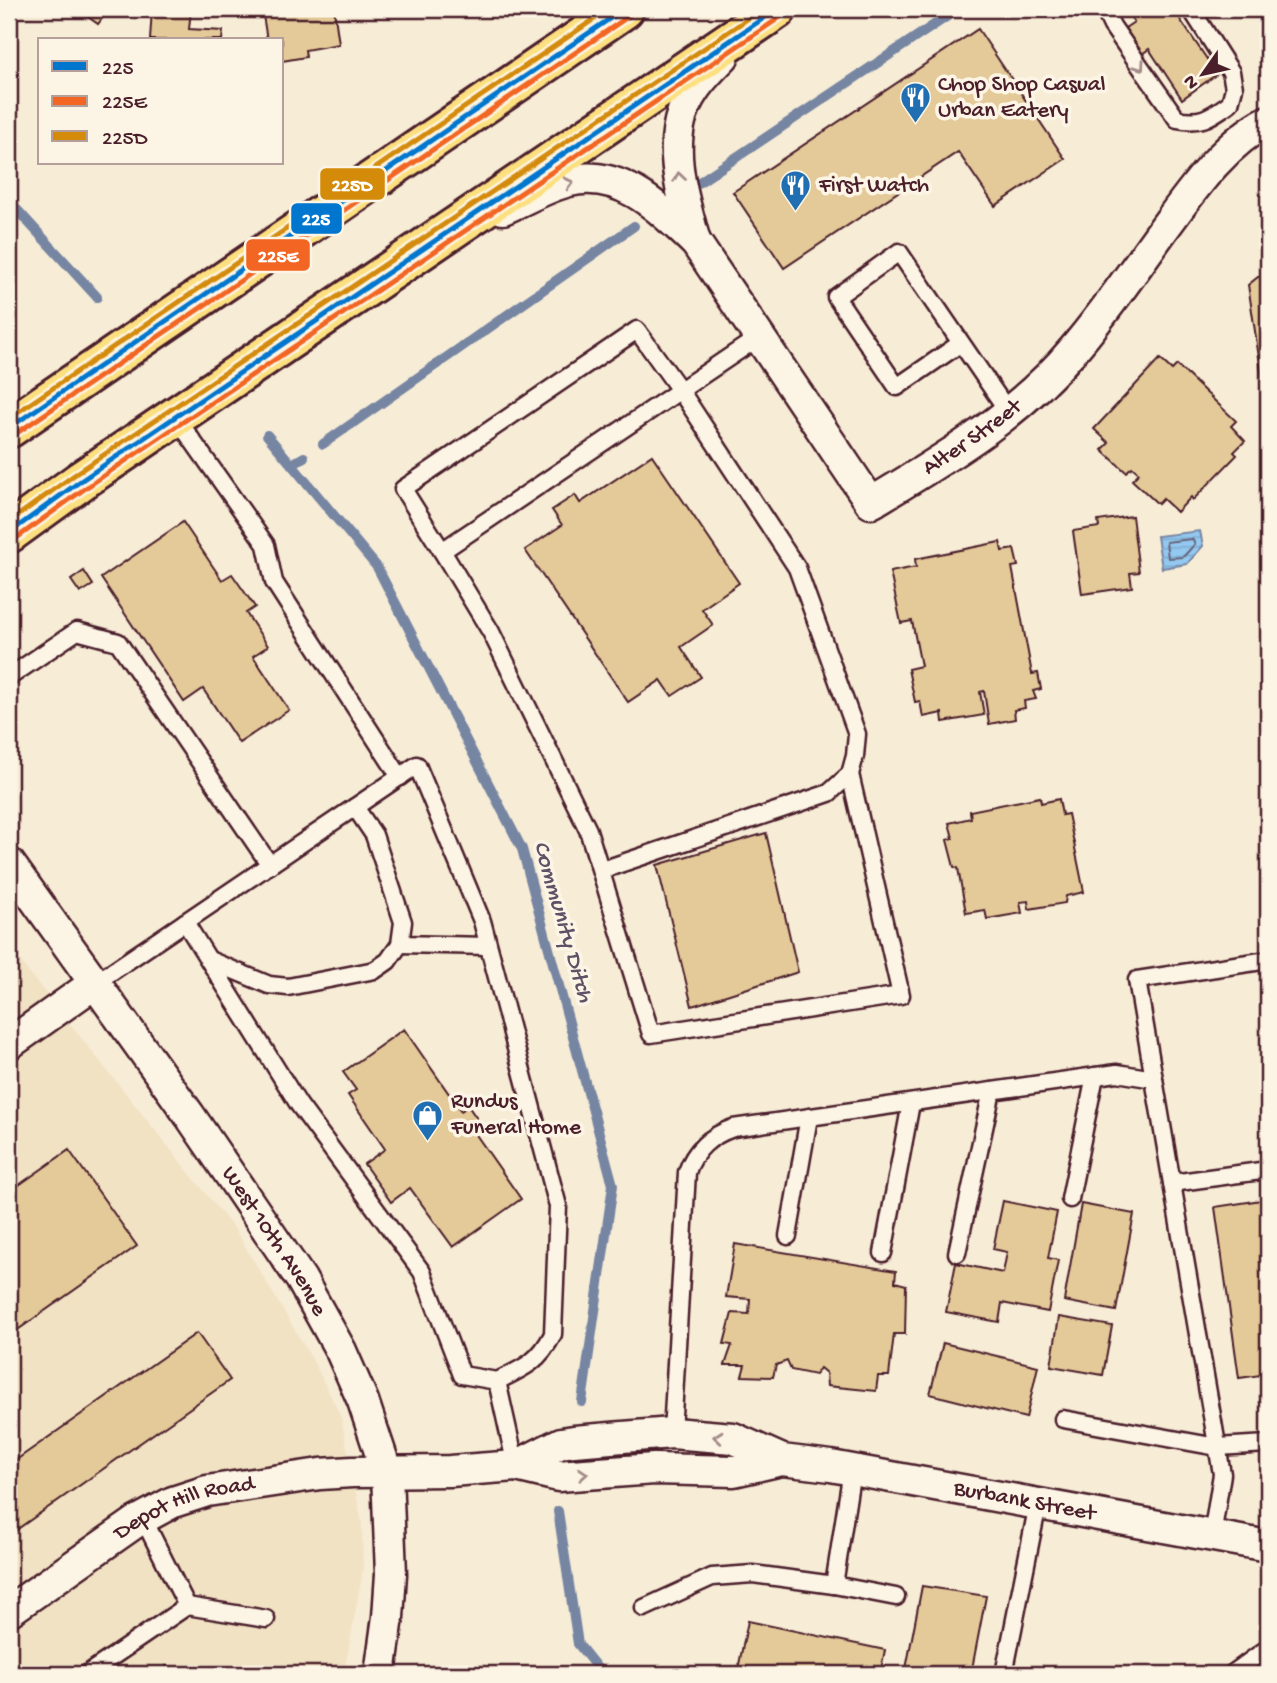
<svg xmlns="http://www.w3.org/2000/svg" width="1277" height="1683" viewBox="0 0 1277 1683" font-family="'Gochi Hand',sans-serif">
	<style>
		.built { fill: #f1e2c4 }
		.water { fill: url(#water-rules); stroke: #7685a2; stroke-width: 2 }
		.lines { fill: none; stroke-linecap: round; stroke-linejoin: round }
		.shore { stroke: #67637a; stroke-width: 2 }
		.stream { stroke: #7685a2; stroke-width: 10 }
		.building { fill: #e4ca99; stroke: #4a1f2b; stroke-width: 2 }
		.service-casing { stroke: #4a1f2b; stroke-width: 21 }
		.minor-casing { stroke: #4a1f2b; stroke-width: 35 }
		.primary-casing { stroke: #4a1f2b; stroke-width: 44 }
		.service { stroke: #fcf5e5; stroke-width: 16 }
		.minor { stroke: #fcf5e5; stroke-width: 30 }
		.primary { stroke: #fce080; stroke-width: 38 }
		.bus-1-casing { stroke: #fcf5e5; stroke-width: 10 }
		.bus-2-casing { stroke: #fcf5e5; stroke-width: 10 }
		.bus-3-casing { stroke: #fcf5e5; stroke-width: 10 }
		.bus-1 { stroke: #0076ce; stroke-width: 5 }
		.bus-2 { stroke: #f26522; stroke-width: 5 }
		.bus-3 { stroke: #d48b09; stroke-width: 5 }
		.oneway { stroke: #a38a88 }
		.labels { text-anchor: middle; dominant-baseline: central; stroke-width: 7; stroke-linejoin: round; paint-order: stroke }
		.poi-label { font-size: 23px; fill: #4a1f2b; stroke: #fcf5e5; text-anchor: start }
		.street-label { font-size: 23px; fill: #4a1f2b; stroke: #fcf5e5 }
		.water-label { font-size: 24px; font-style: italic; fill: #605266; stroke: #fcf5e5 }
		.line-badge { stroke: #fcf5e5; stroke-width: 2.5 }
		.badge-label { font-size: 19px; text-anchor: middle; font-weight: bold; fill: #fff }
	</style>
	<defs>
		<pattern id="water-rules" width="6" height="5" patternUnits="userSpaceOnUse" patternTransform="scale(1.75)"><rect width="6" height="5" fill="#93c9f1"/><path d="M0 2.5h6" fill="none" stroke="#80accf"/></pattern>
	</defs>
	<rect width="100%" height="100%" fill="#f7ecd6"/>
	<filter id="ink" filterUnits="userSpaceOnUse"><feTurbulence type="fractalNoise" baseFrequency=".0143" numOctaves="2"/><feDisplacementMap in="SourceGraphic" scale="14" xChannelSelector="R" yChannelSelector="G"/><feConvolveMatrix kernelMatrix="1 2 1 2 8 2 1 2 1" color-interpolation-filters="sRGB"/></filter>
	<g filter="url(#ink)">
		<polygon class="built" points="9,944 26,969 236,1231 315,1364 341,1417 362,1523 363,1570 344,1674 9,1674"/>
		<polygon class="water" points="1200,531 1203,546 1187,564 1162,568 1157,536"/>
		<g class="lines">
			<polygon class="shore" points="1192,539 1195,544 1183,557 1168,558 1166,542"/>
			<g class="stream">
				<polyline points="698,183 958,9"/>
				<polyline points="9,201 97,297"/>
				<polyline points="267,435 377,567 522,849 613,1185 582,1402"/>
				<polyline points="323,444 634,226"/>
				<polyline points="292,464 304,457"/>
				<polyline points="558,1511 578,1644 602,1674"/>
			</g>
		</g>
		<g class="building">
			<polygon points="77,9 109,9 98,24"/>
			<polygon points="152,9 191,9 189,29 223,31 222,40 150,40"/>
			<polygon points="262,9 334,9 339,44 305,50 306,57 282,61 282,40 267,40"/>
			<polygon points="1125,9 1173,9 1217,74 1182,99 1149,49 1142,54 1125,28 1134,22"/>
			<polygon points="978,29 1065,159 995,206 958,152 784,268 733,192"/>
			<polygon points="1268,276 1268,417 1248,285 1258,277"/>
			<polygon points="1160,359 1172,370 1177,365 1236,421 1231,426 1245,441 1234,452 1237,455 1193,500 1191,497 1177,512 1163,499 1158,504 1132,480 1139,473 1132,467 1126,472 1102,450 1109,443 1094,429"/>
			<polygon points="652,455 739,583 702,609 713,625 681,647 701,677 672,696 661,680 628,702 525,550 562,525 552,510 575,495 580,503"/>
			<polygon points="1132,516 1139,572 1130,573 1132,587 1082,594 1073,531 1099,527 1098,521"/>
			<polygon points="183,522 222,580 232,574 255,607 246,613 268,646 253,656 289,710 239,743 203,689 184,702 101,578"/>
			<polygon points="1000,542 1002,551 1014,549 1018,566 1012,567 1032,674 1038,673 1041,689 1033,691 1036,699 1024,701 1025,708 1014,710 1015,719 989,724 984,691 980,692 984,715 943,722 942,713 923,717 920,701 915,702 908,669 921,666 912,621 901,623 890,572 916,567 915,559"/>
			<polygon points="84,571 93,585 80,593 71,580"/>
			<polygon points="1040,797 1041,803 1059,799 1062,815 1068,814 1084,892 1066,896 1065,903 1029,909 1028,901 1020,902 1022,913 987,919 985,910 966,913 958,868 954,867 947,840 953,838 949,823 971,818 970,811"/>
			<polygon points="766,833 798,972 692,1006 657,865"/>
			<polygon points="404,1029 461,1111 468,1106 480,1123 472,1129 521,1199 453,1247 410,1188 391,1202 364,1164 385,1149 348,1095 356,1090 343,1072"/>
			<polygon points="69,1150 137,1246 9,1336 9,1192"/>
			<polygon points="1268,1199 1268,1374 1239,1378 1215,1207"/>
			<polygon points="1003,1201 1057,1212 1048,1258 1058,1260 1048,1312 1002,1303 999,1322 946,1312 956,1263 1003,1273 1007,1252 993,1249"/>
			<polygon points="1081,1204 1134,1214 1116,1311 1064,1301"/>
			<polygon points="735,1244 896,1271 895,1282 906,1285 905,1334 894,1334 889,1376 878,1376 876,1391 827,1386 826,1373 820,1368 815,1375 791,1370 787,1361 776,1365 773,1377 742,1376 745,1365 725,1365 732,1345 724,1344 732,1313 749,1314 750,1299 726,1297"/>
			<polygon points="1059,1317 1112,1326 1103,1375 1051,1366"/>
			<polygon points="197,1333 230,1380 9,1535 9,1465"/>
			<polygon points="943,1343 1038,1366 1026,1418 930,1394"/>
			<polygon points="922,1586 986,1596 971,1674 905,1674"/>
			<polygon points="748,1621 885,1650 880,1674 737,1674"/>
			<polygon points="166,1666 205,1674 164,1674"/>
		</g>
		<g class="lines">
			<defs>
				<g id="service">
					<path d="M1104 9 1112 26 1177 119C1202 124 1210 117 1230 103L1234 88 1231 72 1191 9"/>
					<polyline points="759,337 442,551 491,632 588,830 651,1034 901,995 850,774"/>
					<polyline points="961,343 897,387 836,297 899,252 1009,413"/>
					<polyline points="175,416 266,545 274,582 400,777"/>
					<polyline points="442,551 403,489 637,330 680,390 797,568 857,734 855,756 850,774 829,793 602,870"/>
					<polyline points="9,677 77,631 118,642 270,865"/>
					<polyline points="185,922 299,1105 422,1272 462,1375 497,1381"/>
					<polyline points="400,944 488,946"/>
					<polyline points="209,960 269,985 288,987 375,970 388,961 400,944 403,922 374,835 355,807"/>
					<path d="M95 983 417 765 482 921 558 1206 553 1334C539 1362 524 1368 497 1381L516 1466"/>
					<polyline points="1172,1183 1268,1170"/>
					<polyline points="1070,1199 1095,1076"/>
					<polyline points="788,1236 809,1117"/>
					<polyline points="883,1253 911,1103"/>
					<polyline points="957,1253 992,1091"/>
					<polyline points="1063,1419 1217,1447 1268,1444"/>
					<path d="M672 1433 687 1172C695 1149 710 1136 733 1128L1117 1073 1154 1079"/>
					<polyline points="852,1470 834,1585 896,1597"/>
					<polyline points="1212,1536 1222,1474 1137,980 1268,960"/>
					<polyline points="187,1606 266,1619"/>
					<polyline points="644,1608 712,1577 753,1574 834,1585"/>
					<polyline points="87,1674 187,1606 143,1518"/>
					<polyline points="1004,1674 1038,1504"/>
					<polyline points="1232,1674 1268,1648"/>
				</g>
				<g id="minor">
					<path id="s1" d="M503 209C524 200 547 186 569 181 621 168 661 210 696 243L871 503C944 459 1018 416 1073 350 1105 313 1133 271 1162 231 1191 192 1223 144 1268 121"/>
					<path d="M695 242C682 193 662 136 694 90 702 78 713 67 723 57"/>
					<path id="s2" d="M9 863 190 1116 301 1279 341 1351 363 1401 387 1473 391 1574 388 1617 380 1674"/>
					<polyline points="9,1044 95,983"/>
					<path id="s3" d="M516 1466 561 1443 574 1441 672 1433 733 1438 782 1460 831 1466 1268 1546"/>
					<path id="s4" d="M9 1611 136 1522 173 1502 207 1491 320 1474 352 1472 450 1471 516 1466 558 1476 654 1469 734 1471 782 1460"/>
				</g>
				<g id="primary">
					<polyline points="9,428 624,9"/>
					<polyline points="9,533 82,480 777,9"/>
				</g>
			</defs>
			<use href="#service" class="service-casing"/>
			<use href="#minor" class="minor-casing"/>
			<use href="#primary" class="primary-casing"/>
			<use href="#service" class="service"/>
			<use href="#minor" class="minor"/>
			<use href="#primary" class="primary"/>
			<defs>
				<g id="bus-1">
					<polyline points="9,428 624,9"/>
					<polyline points="9,533 82,480 777,9"/>
				</g>
				<g id="bus-2">
					<polyline points="14,435 629,16"/>
					<polyline points="14,540 87,487 782,16"/>
				</g>
				<g id="bus-3">
					<polyline points="9,418 609,9"/>
					<polyline points="9,522 77,473 762,9"/>
				</g>
			</defs>
			<use href="#bus-1" class="bus-1-casing"/>
			<use href="#bus-2" class="bus-2-casing"/>
			<use href="#bus-3" class="bus-3-casing"/>
			<use href="#bus-1" class="bus-1"/>
			<use href="#bus-2" class="bus-2"/>
			<use href="#bus-3" class="bus-3"/>
		</g>
		<defs><path id="oneway-chevron" d="M-2-3.5L2.5 0L-2 3.5" fill="none" stroke-width="1.6" stroke-linecap="round" stroke-linejoin="round" transform="scale(1.75)"/></defs>
		<g class="oneway">
			<use href="#oneway-chevron" transform="translate(1140 66) rotate(55)"/>
			<use href="#oneway-chevron" transform="translate(679 177) rotate(-98)"/>
			<use href="#oneway-chevron" transform="translate(569 183) rotate(-14)"/>
			<use href="#oneway-chevron" transform="translate(718 1437) rotate(-175)"/>
			<use href="#oneway-chevron" transform="translate(583 1474) rotate(-4)"/>
		</g>
	</g>
	<defs>
		<symbol id="restaurant-pin" viewBox="-11 -11 22 30"><path d="M0 17L-7.5 6A9.5 9.5 0 1 1 7.5 6Z" fill="#1f6fb2" stroke="#fcf5e5"/><path d="M-5-6h1v4h1v-4h1v4h1v-4h1v5L-1.5 .5V6h-2V.5L-5-1ZM5-6V6H3V1.5H1.5Q1.5-4 5-6Z" fill="#fff"/></symbol>
		<symbol id="shop-pin" viewBox="-11 -11 22 30"><path d="M0 17L-7.5 6A9.5 9.5 0 1 1 7.5 6Z" fill="#1f6fb2" stroke="#fcf5e5"/><path d="M-5-2.5h2.3a2.7 3.5 0 0 1 5.4 0H5L5.5 6h-11ZM-1.5-2.5h3a1.5 2.3 0 0 0-3 0Z" fill="#fff"/></symbol>
	</defs>
	<g fill-rule="evenodd">
		<use href="#restaurant-pin" x="898" y="80" width="35" height="47"/>
		<use href="#restaurant-pin" x="778" y="168" width="35" height="47"/>
		<use href="#shop-pin" x="410" y="1098" width="35" height="47"/>
	</g>
	<g class="labels">
		<g class="poi-label">
			<text x="938" y="85">Chop Shop Casual<tspan x="938" dy="26">Urban Eatery</tspan></text>
			<text x="819" y="186">First Watch</text>
			<text x="451" y="1102">Rundus<tspan x="451" dy="26">Funeral Home</tspan></text>
		</g>
		<g class="street-label">
			<text stroke="none"><textPath href="#s1" startOffset="654">Alter Street</textPath></text>
			<text stroke="none"><textPath href="#s2" startOffset="462">West 10th Avenue</textPath></text>
			<text stroke="none"><textPath href="#s3" startOffset="523">Burbank Street</textPath></text>
			<text stroke="none"><textPath href="#s4" startOffset="206">Depot Hill Road</textPath></text>
		</g>
		<g class="water-label">
			<text transform="translate(562 922) rotate(74)">Community Ditch</text>
		</g>
	</g>
	<g class="line-badge">
		<rect x="319" y="167" width="67" height="34" rx="7" fill="#d48b09"/>
		<rect x="290" y="202" width="53" height="33" rx="7" fill="#0076ce"/>
		<rect x="245" y="238" width="66" height="34" rx="7" fill="#f26522"/>
	</g>
	<g class="badge-label">
		<text x="352" y="191">225D</text>
		<text x="316" y="225">225</text>
		<text x="278" y="262">225E</text>
	</g>
	<rect width="1277" height="1683" fill="none" stroke="#fcf5e5" stroke-width="35"/>
	<rect x="18" y="18" width="1242" height="1648" fill="none" stroke="#4a1f2b" stroke-width="2.5" filter="url(#ink)"/>
	<rect x="38" y="38" width="245" height="126" fill="#fcf5e5" stroke="#b59f9b" stroke-width="2"/>
	<rect x="52" y="61" width="35" height="10" fill="#0076ce" stroke="#b59f9b" stroke-width="2"/>
	<text x="102" y="74" font-size="21" fill="#4a1f2b">225</text>
	<rect x="52" y="96" width="35" height="10" fill="#f26522" stroke="#b59f9b" stroke-width="2"/>
	<text x="102" y="108" font-size="21" fill="#4a1f2b">225E</text>
	<rect x="52" y="131" width="35" height="10" fill="#d48b09" stroke="#b59f9b" stroke-width="2"/>
	<text x="102" y="144" font-size="21" fill="#4a1f2b">225D</text>
	<g transform="translate(1203 74) rotate(236)" stroke="#fcf5e5" stroke-width="5" paint-order="stroke">
	<path d="M0-5L12 26L0 18L-12 26Z" fill="#4a1f2b"/>
	<text y="-10" font-size="19" font-weight="bold" text-anchor="middle" fill="#4a1f2b">N</text>
	</g>
</svg>
